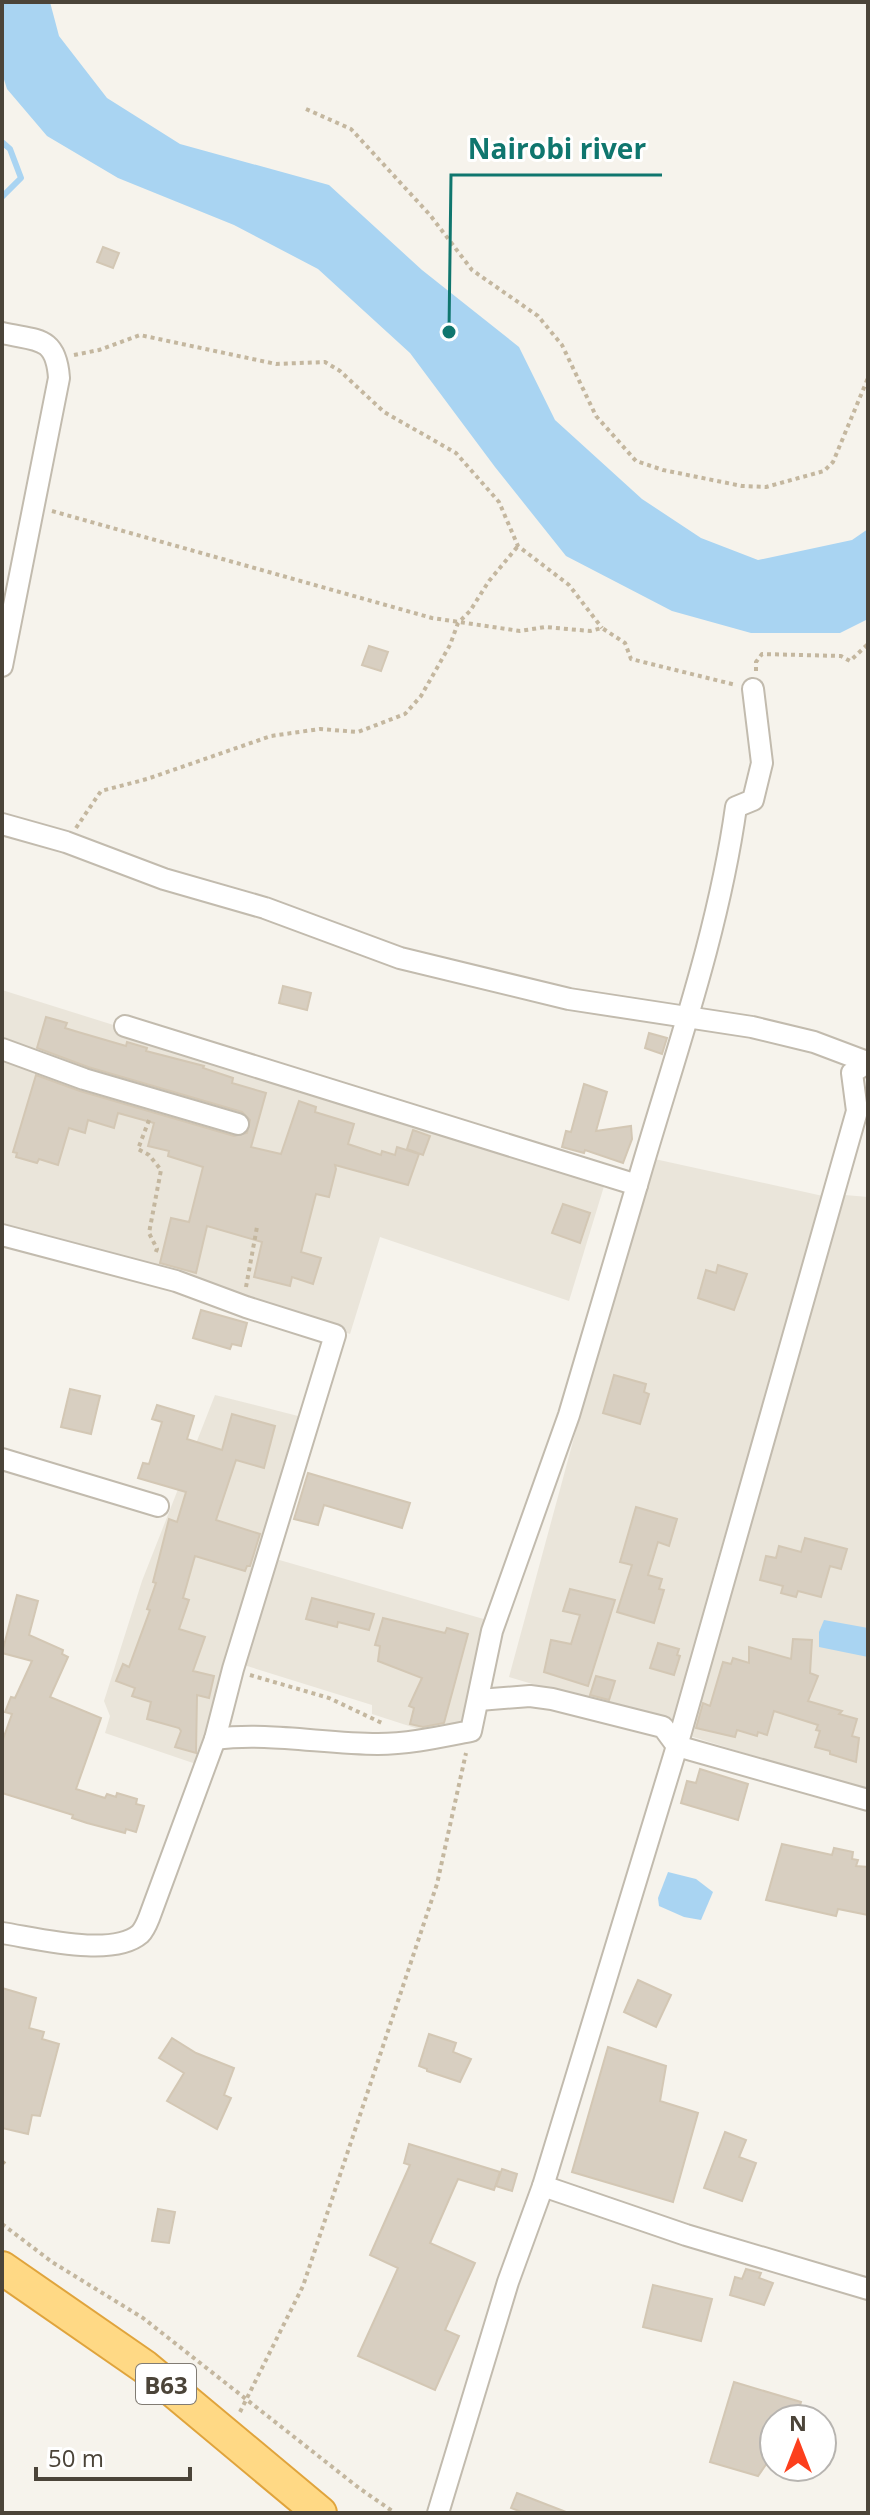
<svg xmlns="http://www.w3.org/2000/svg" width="870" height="2515" viewBox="0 0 870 2515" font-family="'Open Sans',sans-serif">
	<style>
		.residential { fill: #eae5da }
		.water { fill: #a9d4f2 }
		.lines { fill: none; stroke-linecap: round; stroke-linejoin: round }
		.stream { stroke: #a9d4f2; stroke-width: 6 }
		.building { fill: #d8cfc1; stroke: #d3c7b4; stroke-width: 2 }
		.minor-casing { stroke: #c2bbae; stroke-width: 24 }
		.trunk-casing { stroke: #e0a43c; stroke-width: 36 }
		.path { stroke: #c4b79f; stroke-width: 4; stroke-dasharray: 4 4; stroke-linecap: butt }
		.minor { stroke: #fff; stroke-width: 20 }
		.trunk { stroke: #ffd985; stroke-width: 32 }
		.labels { text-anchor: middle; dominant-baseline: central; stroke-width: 6; stroke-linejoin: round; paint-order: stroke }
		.shield { fill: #fff; stroke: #817c74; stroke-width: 2 }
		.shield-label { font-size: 24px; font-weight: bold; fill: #4b4439 }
		.leader { fill: none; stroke: #0f766e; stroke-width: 3 }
		.callout-dot { fill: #0f766e; stroke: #fff; stroke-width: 3 }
		.callout-label { font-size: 28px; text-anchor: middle; font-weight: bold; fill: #0f766e; stroke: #fff; stroke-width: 6; stroke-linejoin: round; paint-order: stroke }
	</style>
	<rect width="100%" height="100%" fill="#f6f3ec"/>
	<g class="residential">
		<polygon points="2,990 381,1109 605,1183 569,1301 380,1237 350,1334 2,1227"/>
		<polygon points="650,1158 823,1196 712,1579 676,1727 509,1677"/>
		<polygon points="845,1195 868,1197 868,1792 687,1735"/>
		<polygon points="215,1395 302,1417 196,1764 105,1733 110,1716 104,1701 142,1581"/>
		<polygon points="276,1559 487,1620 463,1730 440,1736 372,1714 372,1705 244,1665"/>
	</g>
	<g class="water">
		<polygon points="2,2 50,2 59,36 107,98 180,144 329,185 422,270 519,347 555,420 642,499 701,538 758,560 852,540 868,529 868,619 840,633 751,633 672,611 566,556 495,467 410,353 318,269 234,225 118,178 47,136 7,89 2,73"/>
		<polygon points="824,1620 868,1628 868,1657 819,1647 819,1632"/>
		<polygon points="668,1872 696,1879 713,1892 701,1920 684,1917 659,1906 658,1898"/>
	</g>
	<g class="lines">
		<polyline class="stream" points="2,142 10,149 21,178 2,197"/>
	</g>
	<g class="building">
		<polygon points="103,247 119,253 113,268 97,262"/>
		<polygon points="369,646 388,652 381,671 362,665"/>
		<polygon points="283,986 311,993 307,1010 279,1003"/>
		<polygon points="46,1017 67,1023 65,1028 78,1032 126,1046 127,1042 147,1048 146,1051 204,1066 203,1068 233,1078 232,1083 266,1093 251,1147 281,1154 299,1101 316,1107 315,1112 354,1124 348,1144 381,1155 382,1151 395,1155 397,1147 419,1154 408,1185 335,1165 336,1169 329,1197 316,1194 301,1252 321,1258 313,1284 292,1277 290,1286 254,1277 262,1242 207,1226 196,1273 160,1263 171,1218 189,1222 203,1167 168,1156 169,1151 148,1146 154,1123 118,1113 114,1128 88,1120 85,1133 69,1128 58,1165 39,1159 37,1163 16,1157 17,1153 13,1152 36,1075 80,1091 234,1136 247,1133 250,1120 242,1112 88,1067 37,1048"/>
		<polygon points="649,1033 667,1038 662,1054 645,1048"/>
		<polygon points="584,1084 607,1092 596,1131 631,1126 632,1139 623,1163 585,1150 584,1153 562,1147 566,1131 571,1132"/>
		<polygon points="413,1130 430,1136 423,1155 407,1149"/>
		<polygon points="563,1204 590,1213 580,1243 552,1233"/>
		<polygon points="718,1265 747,1274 734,1310 698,1298 706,1270 716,1273"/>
		<polygon points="201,1310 247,1323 241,1346 232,1344 230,1349 193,1338"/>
		<polygon points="614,1375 646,1384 644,1392 649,1394 640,1424 603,1413"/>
		<polygon points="70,1389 100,1396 91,1434 61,1427"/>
		<polygon points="157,1405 194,1416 187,1439 222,1450 232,1414 275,1426 264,1468 236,1460 216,1520 260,1534 250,1566 247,1566 245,1571 195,1556 183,1598 189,1600 179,1629 205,1637 193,1671 214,1676 209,1698 197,1695 196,1753 175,1747 181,1731 179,1728 147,1719 151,1702 132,1696 135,1688 116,1681 123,1664 129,1667 150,1610 147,1609 156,1583 153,1582 169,1519 177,1522 186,1492 138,1478 143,1463 149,1464 162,1422 152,1419"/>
		<polygon points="308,1473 410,1503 402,1528 324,1505 318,1525 294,1519"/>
		<polygon points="636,1507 677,1519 669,1546 658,1542 648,1575 662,1579 659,1589 664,1590 654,1623 617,1612 632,1565 620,1562"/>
		<polygon points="805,1538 847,1549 841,1569 830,1566 821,1597 798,1591 796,1597 781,1593 783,1586 760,1580 766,1556 776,1558 779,1546 801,1552"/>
		<polygon points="570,1589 615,1600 588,1686 544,1672 551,1640 571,1644 580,1615 563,1611"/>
		<polygon points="17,1595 38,1601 29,1635 63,1650 62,1654 68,1657 50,1697 101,1718 76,1789 105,1798 107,1794 116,1797 117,1793 137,1799 136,1804 144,1806 136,1832 126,1829 125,1833 87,1823 72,1818 73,1815 2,1793 2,1742 12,1714 5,1712 11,1697 15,1698 32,1661 2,1653"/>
		<polygon points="312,1598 374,1614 369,1630 338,1622 337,1627 306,1619"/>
		<polygon points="383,1618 445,1633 447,1628 468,1634 444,1723 423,1727 410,1724 414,1708 409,1706 422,1678 378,1661 380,1646 375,1645"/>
		<polygon points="793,1639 812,1640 810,1673 818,1676 808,1701 842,1711 839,1714 857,1719 852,1736 859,1738 856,1762 830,1754 830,1751 815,1747 820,1731 816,1730 818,1725 774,1711 767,1735 758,1732 757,1736 737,1730 735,1737 696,1728 703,1703 710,1706 723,1662 731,1664 733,1658 749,1663 749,1647 791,1659"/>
		<polygon points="658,1643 679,1649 677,1655 680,1656 674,1675 650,1668"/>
		<polygon points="596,1676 615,1681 609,1700 590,1695"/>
		<polygon points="700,1769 748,1784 738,1820 681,1803 687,1781 696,1783"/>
		<polygon points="782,1844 832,1855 834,1848 853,1852 852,1859 858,1860 856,1866 868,1867 868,1915 838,1909 836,1916 766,1900"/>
		<polygon points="638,1980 671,1995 656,2027 624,2012"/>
		<polygon points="2,1988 36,1998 29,2028 44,2032 42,2039 59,2044 40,2116 32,2115 28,2134 2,2128"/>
		<polygon points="429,2034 456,2043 453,2052 471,2059 460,2082 427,2071 427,2069 419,2066"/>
		<polygon points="172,2038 196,2053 234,2068 224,2095 231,2098 217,2129 167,2101 184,2073 159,2058"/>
		<polygon points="608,2047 666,2066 660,2101 698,2113 673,2202 572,2172"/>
		<polygon points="725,2132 746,2140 739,2157 756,2163 742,2201 704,2188"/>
		<polygon points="409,2144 500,2172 494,2190 458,2179 430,2243 475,2263 445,2330 459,2336 435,2390 358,2356 398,2268 370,2255 410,2165 404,2163"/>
		<polygon points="502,2169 517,2174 512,2191 496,2186"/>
		<polygon points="158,2209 175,2212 169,2243 152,2241"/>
		<polygon points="746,2269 761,2273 759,2278 773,2283 764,2305 730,2295 735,2277 742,2279"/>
		<polygon points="653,2285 712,2299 701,2341 643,2327"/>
		<polygon points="734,2382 801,2402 796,2419 774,2419 774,2453 758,2476 710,2462"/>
		<polygon points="517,2493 566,2512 566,2513 524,2513 511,2508"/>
	</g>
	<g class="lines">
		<defs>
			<g id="minor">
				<path d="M2 333C36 341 56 335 59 378L2 666"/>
				<polyline points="2,824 66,842 164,879 265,908 400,958 569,999 752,1027 814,1042 867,1062"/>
				<path d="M125 1026 637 1185 569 1415 492 1631 471 1731C440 1737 409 1744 378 1744 324 1744 268 1732 215 1739"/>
				<polyline points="2,1049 84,1079 238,1124"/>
				<path d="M637 1185C673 1060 718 936 736 807L753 800 762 763 753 689"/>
				<path d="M2 1235 176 1281 246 1307 335 1335 233 1669 215 1739 149 1918C147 1923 144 1930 140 1934 112 1958 36 1938 2 1933"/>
				<polyline points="2,1459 158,1506"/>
				<polyline points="479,1700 530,1696 552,1699 663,1727 677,1746 868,1800"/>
				<polyline points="543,2186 686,2235 868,2289"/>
				<polyline points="438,2513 508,2282 543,2186 677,1746 857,1111 852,1073 868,1062"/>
			</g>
			<polyline id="trunk" points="2,2268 145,2367 320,2513"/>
		</defs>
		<use href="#minor" class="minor-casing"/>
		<use href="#trunk" class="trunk-casing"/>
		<g class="path">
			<polyline points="306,109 351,129 430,215 472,270 538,316 562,345 596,416 636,461 663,470 742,486 766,487 824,471 833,462 868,378"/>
			<polyline points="74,355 99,350 140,335 276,364 325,362 340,371 384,412 456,453 499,502 518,546 569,585 602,628"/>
			<polyline points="52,511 432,618 520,631 545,627 590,631 602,628 625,643 631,659 736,685"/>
			<polyline points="756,671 756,662 762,654 841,656 850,661 868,644"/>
			<polyline points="76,828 101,791 147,779 271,736 320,729 358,732 405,714 421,696 450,645 458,623 470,611 489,581 518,546"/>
			<polyline points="149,1120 138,1149 149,1155 161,1170 149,1233 157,1249 155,1254"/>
			<polyline points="246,1287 257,1227"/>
			<polyline points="250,1675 329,1698 384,1724"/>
			<polyline points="2,2164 7,2159"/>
			<polyline points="2,2224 52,2262 143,2318 359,2488 395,2513"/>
			<polyline points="240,2412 303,2286 437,1884 466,1753"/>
		</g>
		<use href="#minor" class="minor"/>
		<use href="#trunk" class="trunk"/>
	</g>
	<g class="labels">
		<rect class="shield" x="136" y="2364" width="60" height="40" rx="6"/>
		<g class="shield-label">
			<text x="166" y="2384">B63</text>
		</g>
	</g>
	<path class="leader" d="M449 332L451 175H662"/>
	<circle class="callout-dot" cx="449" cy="332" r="8"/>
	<g class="callout-label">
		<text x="557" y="159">Nairobi river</text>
	</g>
	<rect width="870" height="2515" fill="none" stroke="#4b4439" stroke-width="8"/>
	<g transform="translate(798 2443)"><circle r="38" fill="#ffffff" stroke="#b7b4b0" stroke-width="2"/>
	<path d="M0-6L14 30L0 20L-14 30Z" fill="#fc3f1d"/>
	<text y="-12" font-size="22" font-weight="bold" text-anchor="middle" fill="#4b4439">N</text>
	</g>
	<path d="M36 2467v12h154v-12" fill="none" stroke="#4b4439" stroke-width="4"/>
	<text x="48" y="2467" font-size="24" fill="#4b4439" stroke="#ffffff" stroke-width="6" paint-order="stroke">50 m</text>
</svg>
